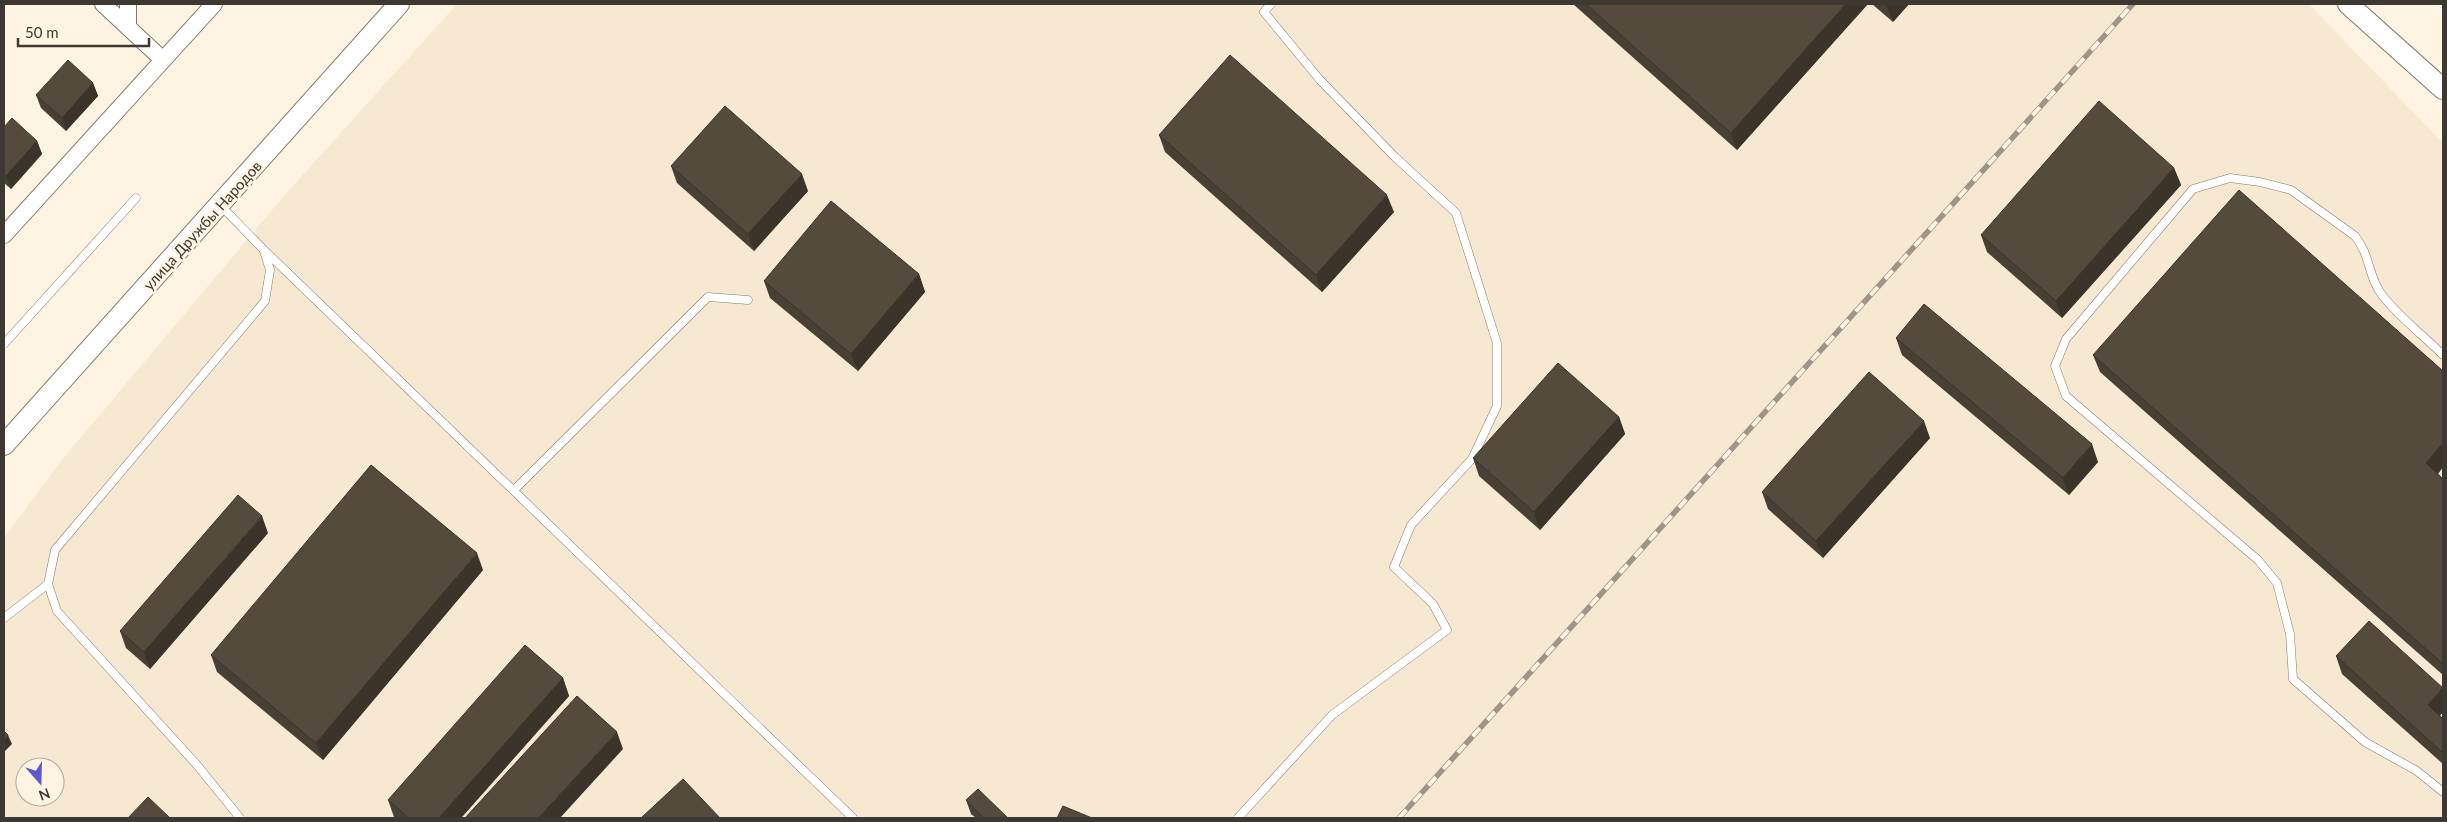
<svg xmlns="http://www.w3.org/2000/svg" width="2447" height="822" viewBox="0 0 2447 822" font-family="Lato,sans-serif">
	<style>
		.built { fill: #f7e8d1; fill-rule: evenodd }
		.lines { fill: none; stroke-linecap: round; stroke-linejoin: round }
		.service-casing { stroke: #83796a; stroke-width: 9 }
		.minor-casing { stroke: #83796a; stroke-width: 18 }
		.tertiary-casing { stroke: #83796a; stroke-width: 22 }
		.service { stroke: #fff; stroke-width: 8 }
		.minor { stroke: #fff; stroke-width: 16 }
		.tertiary { stroke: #fff; stroke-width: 20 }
		.rail-casing { stroke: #9c9588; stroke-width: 5.5 }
		.rail { stroke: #fff4e2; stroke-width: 4; stroke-dasharray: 11; stroke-linecap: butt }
		.wall { fill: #484034 }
		.shaded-wall { fill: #3b342b }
		.building { fill: #544b3d; stroke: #3b342b }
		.labels { text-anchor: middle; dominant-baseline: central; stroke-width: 5; stroke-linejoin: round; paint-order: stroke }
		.street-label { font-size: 15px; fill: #3d3932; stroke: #fff4e2 }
	</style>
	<rect width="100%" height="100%" fill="#fff4e2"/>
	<path class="built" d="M457 4H2309L2443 143V818H4V538L61 461 282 198ZM25 767H55V797H25Z"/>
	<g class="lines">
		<defs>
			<g id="service">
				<polyline points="220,205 264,250 853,818"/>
				<polyline points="4,344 136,198"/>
				<path d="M2443 355C2423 335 2399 317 2382 295 2368 277 2371 256 2355 236L2291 190 2260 182 2230 178 2193 189 2066 339 2055 366 2066 396 2258 560 2277 583 2290 634 2293 679 2365 742 2417 771 2443 792"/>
				<polyline points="514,490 708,297 748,300"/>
				<polyline points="4,618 48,584"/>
				<polyline points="240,818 197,765 57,611 48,584 55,550 265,301 270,270 264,251"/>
				<polyline points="1238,818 1332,715 1447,630 1433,604 1394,567 1411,525 1472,459 1497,406 1497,343 1456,213 1395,157 1320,80 1264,12 1271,4"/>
			</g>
			<g id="minor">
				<polyline points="103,4 162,59"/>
				<polyline points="128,27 128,4"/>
				<polyline points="4,235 214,4"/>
			</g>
			<g id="tertiary">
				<polyline points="2348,4 2443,89"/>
				<polyline points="4,445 399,4"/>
			</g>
		</defs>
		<use href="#service" class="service-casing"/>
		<use href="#minor" class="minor-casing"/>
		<use href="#tertiary" class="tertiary-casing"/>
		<use href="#service" class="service"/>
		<use href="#minor" class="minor"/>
		<use href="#tertiary" class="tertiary"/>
		<defs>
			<polyline id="rail" points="1399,818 2133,4"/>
		</defs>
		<use href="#rail" class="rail-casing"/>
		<use href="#rail" class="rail"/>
	</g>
	<g class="wall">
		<polygon points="1573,4 1866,4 1867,5 1737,150"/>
		<polygon points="1872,4 1909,4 1893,22"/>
		<polygon points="93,83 98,96 66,131 41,108 36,95"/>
		<polygon points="4,127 37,141 42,154 11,189 4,183"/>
		<polygon points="1159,135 1394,212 1322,292 1165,152"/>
		<polygon points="671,166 808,191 754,251 677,183"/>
		<polygon points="2174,168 2181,185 2062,318 1987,252 1981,235"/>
		<polygon points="919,274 925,292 858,371 770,298 764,281"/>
		<polygon points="1896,338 2098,462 2069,495 1902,355"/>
		<polygon points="2093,355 2443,371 2443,467 2438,474 2443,479 2443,675 2100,372"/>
		<polygon points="1619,417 1625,434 1540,530 1479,476 1473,458"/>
		<polygon points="1930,438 1823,558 1768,509 1762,492"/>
		<polygon points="268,533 150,669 126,648 120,631"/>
		<polygon points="483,570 323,760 217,672 211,655"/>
		<polygon points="2336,656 2443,688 2443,712 2440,715 2443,719 2443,764 2342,674"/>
		<polygon points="563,678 569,696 461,818 395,818 394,817 388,800"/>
		<polygon points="966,800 1008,818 976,818 971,814"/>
	</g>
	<g class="shaded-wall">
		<polygon points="1846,4 1866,4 1867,5 1737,150 1731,133"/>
		<polygon points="1887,4 1909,4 1893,22 1886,5"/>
		<polygon points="93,83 98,96 66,131 62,118"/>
		<polygon points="37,141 42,154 11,189 6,176"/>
		<polygon points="2174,168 2181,185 2062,318 2056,301"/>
		<polygon points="802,174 808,191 754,251 748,234"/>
		<polygon points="1387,195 1394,212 1322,292 1316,275"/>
		<polygon points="919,274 925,292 858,371 851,354"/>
		<polygon points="1619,417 1625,434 1540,530 1534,512"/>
		<polygon points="1924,421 1930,438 1823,558 1816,541"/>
		<polygon points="2443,443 2443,467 2432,480 2426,463"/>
		<polygon points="2092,444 2098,462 2069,495 2063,478"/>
		<polygon points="262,516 268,533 150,669 144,652"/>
		<polygon points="477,553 483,570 323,760 316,743"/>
		<polygon points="563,678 569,696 461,818 439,818"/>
		<polygon points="2443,688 2443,712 2434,722 2428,705"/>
		<polygon points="617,732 623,749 560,818 538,818"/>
		<polygon points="8,735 12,744 4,752 4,740"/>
	</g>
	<g class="building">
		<polygon points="1586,4 1846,4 1731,133"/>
		<polygon points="1230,55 1387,195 1316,275 1159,135"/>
		<polygon points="68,60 93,83 62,118 36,95"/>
		<polygon points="2099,101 2174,168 2056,301 1981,235"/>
		<polygon points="725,106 802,174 748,234 671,166"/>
		<polygon points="12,118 37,141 6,176 4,174 4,127"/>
		<polygon points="2239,190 2443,371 2443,443 2426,463 2443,479 2443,664 2093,355"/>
		<polygon points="831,201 919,274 851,354 764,281"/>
		<polygon points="1924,304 2092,444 2063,478 1896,338"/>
		<polygon points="1558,363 1619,417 1534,512 1473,458"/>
		<polygon points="1869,372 1924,421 1816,541 1762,492"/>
		<polygon points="371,465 477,553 316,743 211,655"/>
		<polygon points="238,495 262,516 144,652 120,631"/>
		<polygon points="2369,621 2443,688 2428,705 2443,719 2443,753 2336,656"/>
		<polygon points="525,645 563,678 439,818 409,818 388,800"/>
		<polygon points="577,696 617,732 538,818 465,818"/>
		<polygon points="4,731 8,735 4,740"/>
		<polygon points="683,779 720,818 641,818"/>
		<polygon points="978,789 1008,818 984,818 966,800"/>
		<polygon points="148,797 170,818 128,818"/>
		<polygon points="1063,806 1092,818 1057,818"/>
	</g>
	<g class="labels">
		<g class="street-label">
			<text transform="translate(202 225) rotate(-48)">улица Дружбы Народов</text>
		</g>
	</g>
	<rect width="2447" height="822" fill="none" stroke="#3d3932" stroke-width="10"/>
	<g transform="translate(40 782) rotate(160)"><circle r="24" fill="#fff4e2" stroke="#b1a99c"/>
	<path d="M0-4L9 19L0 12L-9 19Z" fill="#6056cf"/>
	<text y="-8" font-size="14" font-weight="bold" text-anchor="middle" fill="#3d3932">N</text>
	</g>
	<path d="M18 38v8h131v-8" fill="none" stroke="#3d3932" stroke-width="2.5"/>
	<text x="25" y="38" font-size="15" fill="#3d3932" stroke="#fff4e2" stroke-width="4" paint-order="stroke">50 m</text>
</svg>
